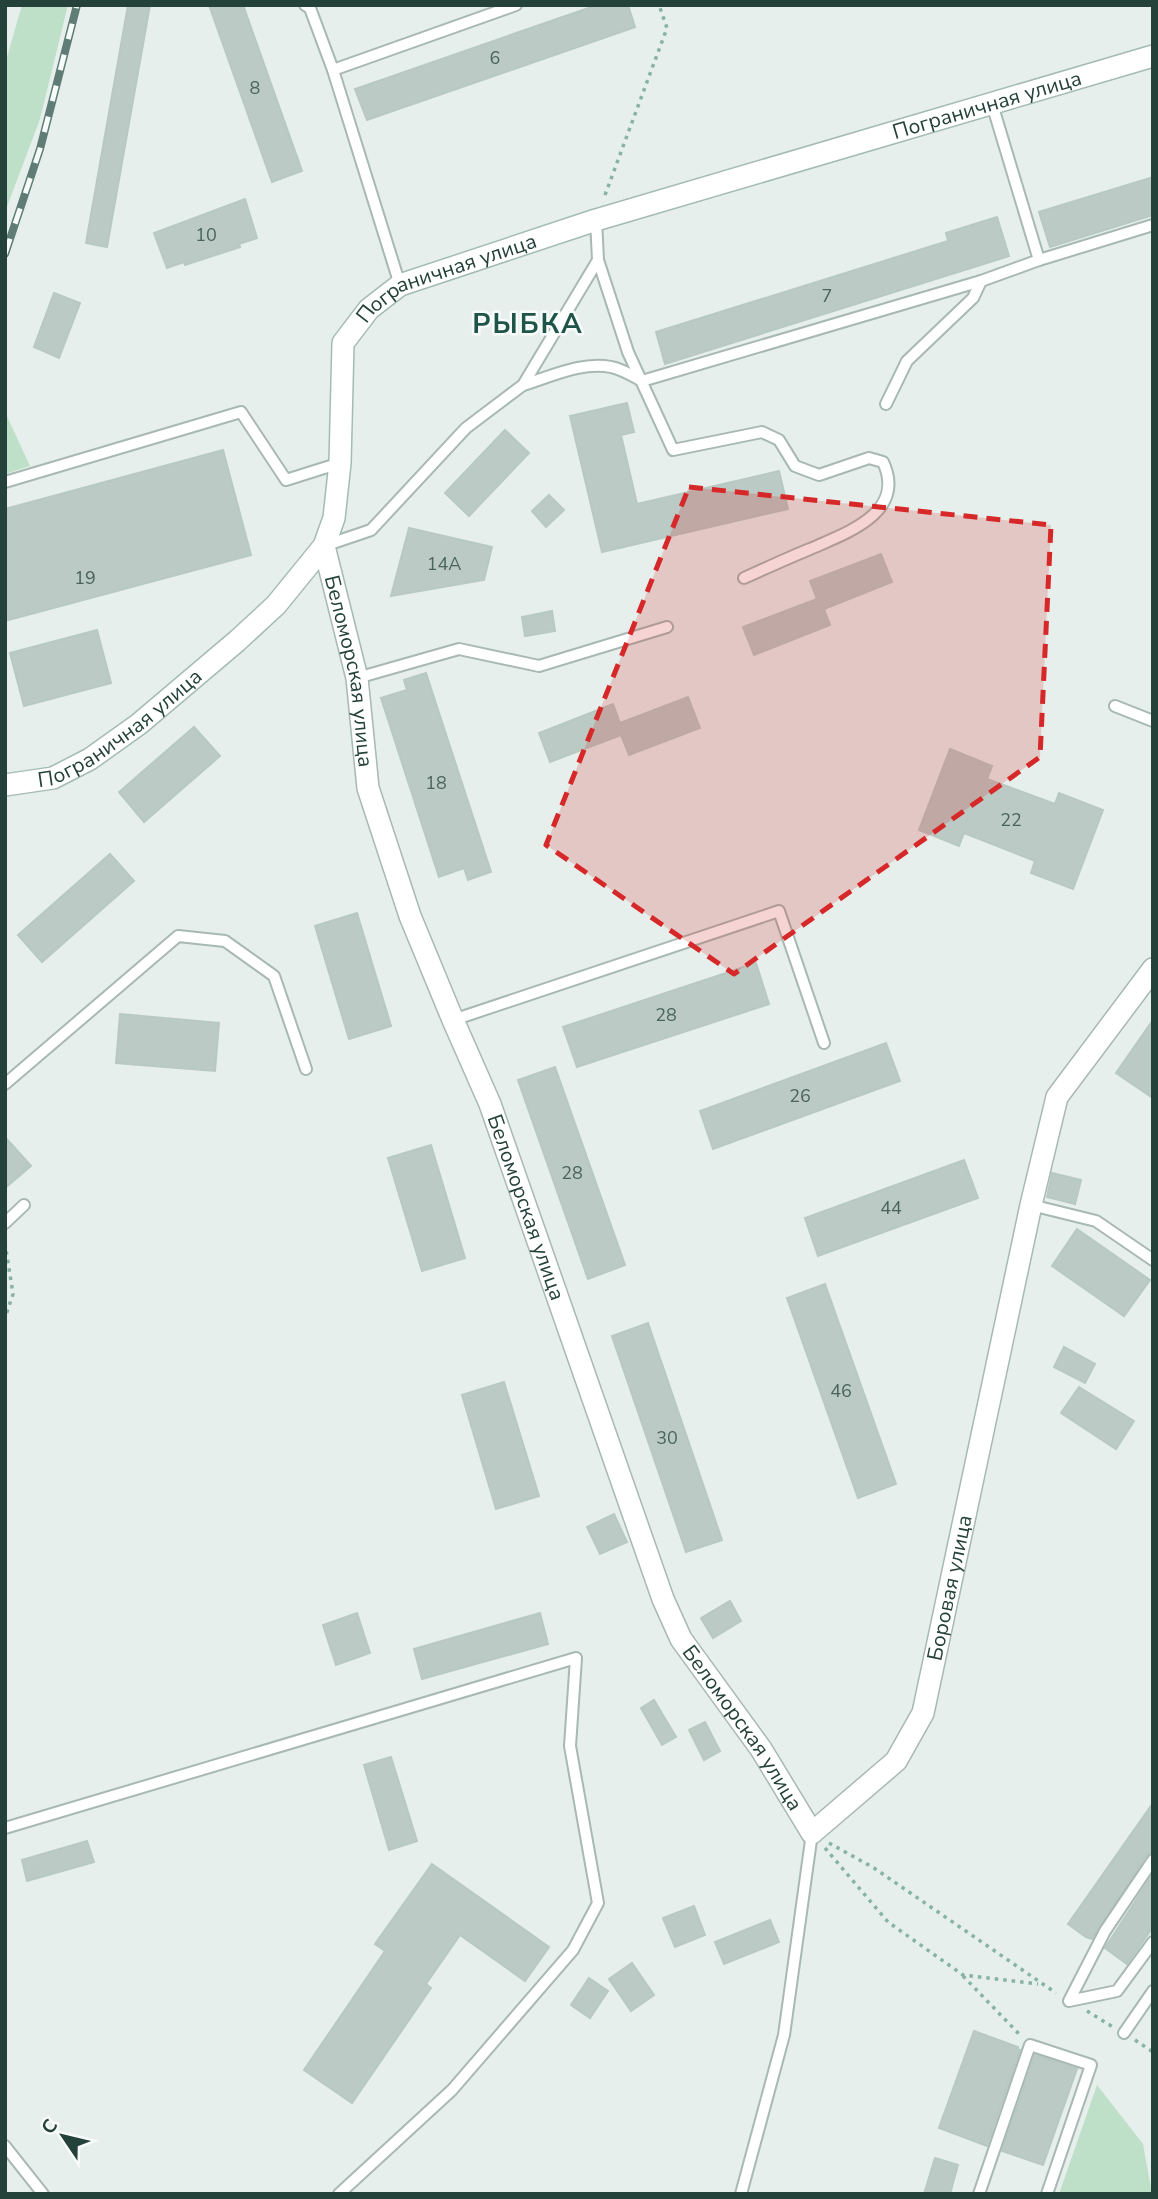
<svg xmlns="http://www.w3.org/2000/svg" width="1158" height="2199" viewBox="0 0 1158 2199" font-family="'Nunito Sans',sans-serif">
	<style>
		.green { fill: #bfe0c8 }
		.building { fill: #bbcac4; stroke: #b8c9c2; stroke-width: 2 }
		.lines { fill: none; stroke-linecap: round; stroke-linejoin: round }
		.service-casing { stroke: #a8b8b2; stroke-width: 14 }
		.minor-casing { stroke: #a8b8b2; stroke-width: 24 }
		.secondary-casing { stroke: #a4bbb3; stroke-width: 24 }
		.path { stroke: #86b3a5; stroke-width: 3.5; stroke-dasharray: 3.5 5; stroke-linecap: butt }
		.service { stroke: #fff; stroke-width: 10 }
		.minor { stroke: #fff; stroke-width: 21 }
		.secondary { stroke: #fff; stroke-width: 21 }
		.rail-casing { stroke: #5f7d75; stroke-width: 8 }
		.rail { stroke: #f7fbf9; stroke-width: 5; stroke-dasharray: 16; stroke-linecap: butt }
		.marked { fill: #d62828; fill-opacity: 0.2; stroke: #d62828; stroke-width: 5; stroke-dasharray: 14 9; stroke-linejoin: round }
		.labels { text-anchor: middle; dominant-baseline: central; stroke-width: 5; stroke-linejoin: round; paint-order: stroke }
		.number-label { font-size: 18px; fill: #4a645c }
		.street-label { font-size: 21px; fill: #24423a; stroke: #f7fbf9 }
		.district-label { font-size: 28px; font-weight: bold; letter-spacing: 2px; fill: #1f5548; stroke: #f7fbf9 }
	</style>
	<rect width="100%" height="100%" fill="#e6efeb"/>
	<g class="green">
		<polygon points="22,5 68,5 40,119 5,212 5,64"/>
		<polygon points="5,412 30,466 5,474"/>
		<polygon points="1097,2085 1143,2144 1152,2194 1059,2194"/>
	</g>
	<g class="building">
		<polygon points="128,5 150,5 107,247 86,243"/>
		<polygon points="209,5 243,5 302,171 272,182"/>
		<polygon points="597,5 628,5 635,27 367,120 355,89"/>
		<polygon points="1153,177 1153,215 1050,247 1039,212"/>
		<polygon points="245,199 257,238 239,244 240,247 185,265 184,262 167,268 154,233"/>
		<polygon points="997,217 1009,256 665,364 656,332 948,241 946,233"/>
		<polygon points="54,293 80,303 59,358 34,347"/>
		<polygon points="627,403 634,432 621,435 637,504 779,471 788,509 602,552 570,416"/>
		<polygon points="505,430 529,453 469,516 445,493"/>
		<polygon points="223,450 251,555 5,621 5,509"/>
		<polygon points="549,495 564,510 546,527 532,511"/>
		<polygon points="409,528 492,547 484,580 391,596"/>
		<polygon points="881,554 892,582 824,609 830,625 754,655 743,627 817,599 810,581"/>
		<polygon points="552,611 555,631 525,636 522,617"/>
		<polygon points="97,630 111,683 24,706 10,653"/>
		<polygon points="426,673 491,872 468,880 464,868 439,877 381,698 407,690 404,680"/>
		<polygon points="688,697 700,728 629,755 621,735 550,762 539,733 613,704 620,723"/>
		<polygon points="194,727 220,756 144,822 119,792"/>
		<polygon points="950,749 992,766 987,779 1055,804 1059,793 1103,810 1073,889 1031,873 1035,861 964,833 959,846 919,830"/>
		<polygon points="110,854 134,881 42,962 18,935"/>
		<polygon points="357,913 391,1026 349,1039 315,926"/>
		<polygon points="756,963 769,1004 577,1067 563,1027"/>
		<polygon points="120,1014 219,1023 215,1071 116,1063"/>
		<polygon points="1153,1020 1153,1098 1116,1073"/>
		<polygon points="886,1043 900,1081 713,1149 700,1111"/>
		<polygon points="555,1067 625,1265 588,1279 518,1080"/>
		<polygon points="5,1137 31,1166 5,1188"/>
		<polygon points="431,1145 465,1258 422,1271 388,1158"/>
		<polygon points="964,1160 978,1198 818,1256 805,1218"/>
		<polygon points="1052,1173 1081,1180 1075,1204 1047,1197"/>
		<polygon points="1077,1229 1150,1280 1124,1316 1052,1266"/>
		<polygon points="825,1284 896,1484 858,1498 787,1298"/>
		<polygon points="648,1323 722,1540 686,1552 612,1336"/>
		<polygon points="1064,1347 1095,1364 1085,1383 1054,1367"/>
		<polygon points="504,1382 539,1496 496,1509 462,1395"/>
		<polygon points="1079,1387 1134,1421 1116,1449 1061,1413"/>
		<polygon points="614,1514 627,1542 600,1554 587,1527"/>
		<polygon points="730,1601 741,1621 713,1638 701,1618"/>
		<polygon points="357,1613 370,1653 336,1665 323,1625"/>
		<polygon points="540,1613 548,1644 422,1679 414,1649"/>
		<polygon points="654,1700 676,1737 662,1745 641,1708"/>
		<polygon points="705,1722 720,1751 704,1760 689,1730"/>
		<polygon points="391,1757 417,1841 389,1850 364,1765"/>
		<polygon points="1153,1803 1153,1852 1146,1856 1092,1939 1086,1937 1068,1924"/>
		<polygon points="87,1841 94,1862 27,1881 22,1860"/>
		<polygon points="432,1864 549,1947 525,1981 460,1935 426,1984 431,1988 352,2103 304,2070 385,1951 375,1944"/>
		<polygon points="1153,1874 1153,1927 1127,1964 1105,1948"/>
		<polygon points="694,1906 705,1935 675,1947 663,1918"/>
		<polygon points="770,1920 779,1942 724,1964 715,1942"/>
		<polygon points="632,1963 654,1995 631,2011 609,1979"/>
		<polygon points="589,1978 608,1991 590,2018 571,2005"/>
		<polygon points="974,2031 1018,2047 1017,2049 1020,2050 987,2146 939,2128"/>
		<polygon points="1035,2055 1077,2069 1043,2165 1002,2151"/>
		<polygon points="935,2158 958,2165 950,2194 924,2194"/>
	</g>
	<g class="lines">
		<defs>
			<g id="service">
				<polyline points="305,5 310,8 333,70 400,285"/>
				<polyline points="333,70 516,5"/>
				<path d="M598 260 628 352 673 450 762 432 779 440 795 466 819 475 869 458 883 462C907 513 846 533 810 549 788 558 766 568 744 578"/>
				<polyline points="1039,260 1153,225"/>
				<path d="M523 385C550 377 582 361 611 367 622 369 633 376 642 381L981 281 1039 260 992 104"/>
				<polyline points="886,404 907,361 973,298 981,281"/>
				<polyline points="5,482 241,412 286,480 340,463"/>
				<polyline points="324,546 371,530 466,428 523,385 598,260 596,220"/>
				<polyline points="357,678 459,649 539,666 667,627"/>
				<polyline points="1115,706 1153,721"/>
				<polyline points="453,1020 779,911 824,1043"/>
				<polyline points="5,1084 178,936 225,941 274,976 306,1069"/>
				<polyline points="1031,1205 1096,1221 1153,1260"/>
				<polyline points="5,1223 24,1205"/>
				<polyline points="5,1828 576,1658 570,1746 598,1903 573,1950 452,2090 339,2194"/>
				<polyline points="1153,1860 1105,1931 1069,2001 1117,1991 1153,1942"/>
				<polyline points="1124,2033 1153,1991"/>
				<polyline points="5,2146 43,2194"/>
				<polyline points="741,2194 784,2035 812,1833"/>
				<polyline points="979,2194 1030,2045 1091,2065 1047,2194"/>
			</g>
			<g id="minor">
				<path id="s1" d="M324 546 357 678 368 788 410 916 453 1020 490 1104 663 1599 681 1639 761 1749 812 1833 896 1761 923 1713 1031 1205 1057 1097 1153 969"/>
			</g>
			<g id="secondary">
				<path id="s2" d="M5 785 53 778 90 759 139 724 237 641 276 605 324 546 334 518 340 463 343 343 369 309 400 285 596 220 1153 56"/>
			</g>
		</defs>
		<use href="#service" class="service-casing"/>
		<use href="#minor" class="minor-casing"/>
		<use href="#secondary" class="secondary-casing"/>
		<g class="path">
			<polyline points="605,195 667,28 659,5"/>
			<polyline points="5,1243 13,1294 5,1318"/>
			<polyline points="829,1843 874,1868 1056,1993"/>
			<polyline points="825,1848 888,1922 963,1975 1038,1984"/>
			<polyline points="963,1976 1021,2036"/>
			<polyline points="1087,2011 1113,2027"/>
			<polyline points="1135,2040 1153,2052"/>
		</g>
		<use href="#service" class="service"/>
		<use href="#minor" class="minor"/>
		<use href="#secondary" class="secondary"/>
		<defs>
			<polyline id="rail" points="5,254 40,149 77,5"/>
		</defs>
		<use href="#rail" class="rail-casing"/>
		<use href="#rail" class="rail"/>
	</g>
	<path class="marked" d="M689 487 1051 525 1040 757 734 974 546 845Z"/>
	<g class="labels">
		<g class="number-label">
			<text x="495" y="58">6</text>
			<text x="255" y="88">8</text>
			<text x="206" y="235">10</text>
			<text x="827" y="296">7</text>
			<text x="444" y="564">14А</text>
			<text x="85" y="578">19</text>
			<text x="436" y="783">18</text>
			<text x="1011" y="820">22</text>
			<text x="666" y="1015">28</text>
			<text x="800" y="1096">26</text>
			<text x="572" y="1173">28</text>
			<text x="891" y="1208">44</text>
			<text x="841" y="1391">46</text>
			<text x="667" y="1438">30</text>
		</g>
		<g class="street-label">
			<text stroke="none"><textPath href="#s2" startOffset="1309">Пограничная улица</textPath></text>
			<text stroke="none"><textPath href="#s2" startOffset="740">Пограничная улица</textPath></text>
			<text stroke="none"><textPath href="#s1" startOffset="128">Беломорская улица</textPath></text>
			<text stroke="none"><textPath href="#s2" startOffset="131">Пограничная улица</textPath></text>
			<text stroke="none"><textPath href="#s1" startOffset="695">Беломорская улица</textPath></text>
			<text stroke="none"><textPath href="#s1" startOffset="1682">Боровая улица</textPath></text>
			<text stroke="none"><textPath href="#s1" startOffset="1262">Беломорская улица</textPath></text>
		</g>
		<g class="district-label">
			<text x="528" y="324">РЫБКА</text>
		</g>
	</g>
	<rect width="1158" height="2199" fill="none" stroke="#24423a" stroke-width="14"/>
	<g transform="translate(63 2136) rotate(305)" stroke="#f7fbf9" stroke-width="5" paint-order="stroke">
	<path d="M0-5L12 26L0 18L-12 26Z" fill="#24423a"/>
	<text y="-10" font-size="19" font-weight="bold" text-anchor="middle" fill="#24423a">С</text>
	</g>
</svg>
